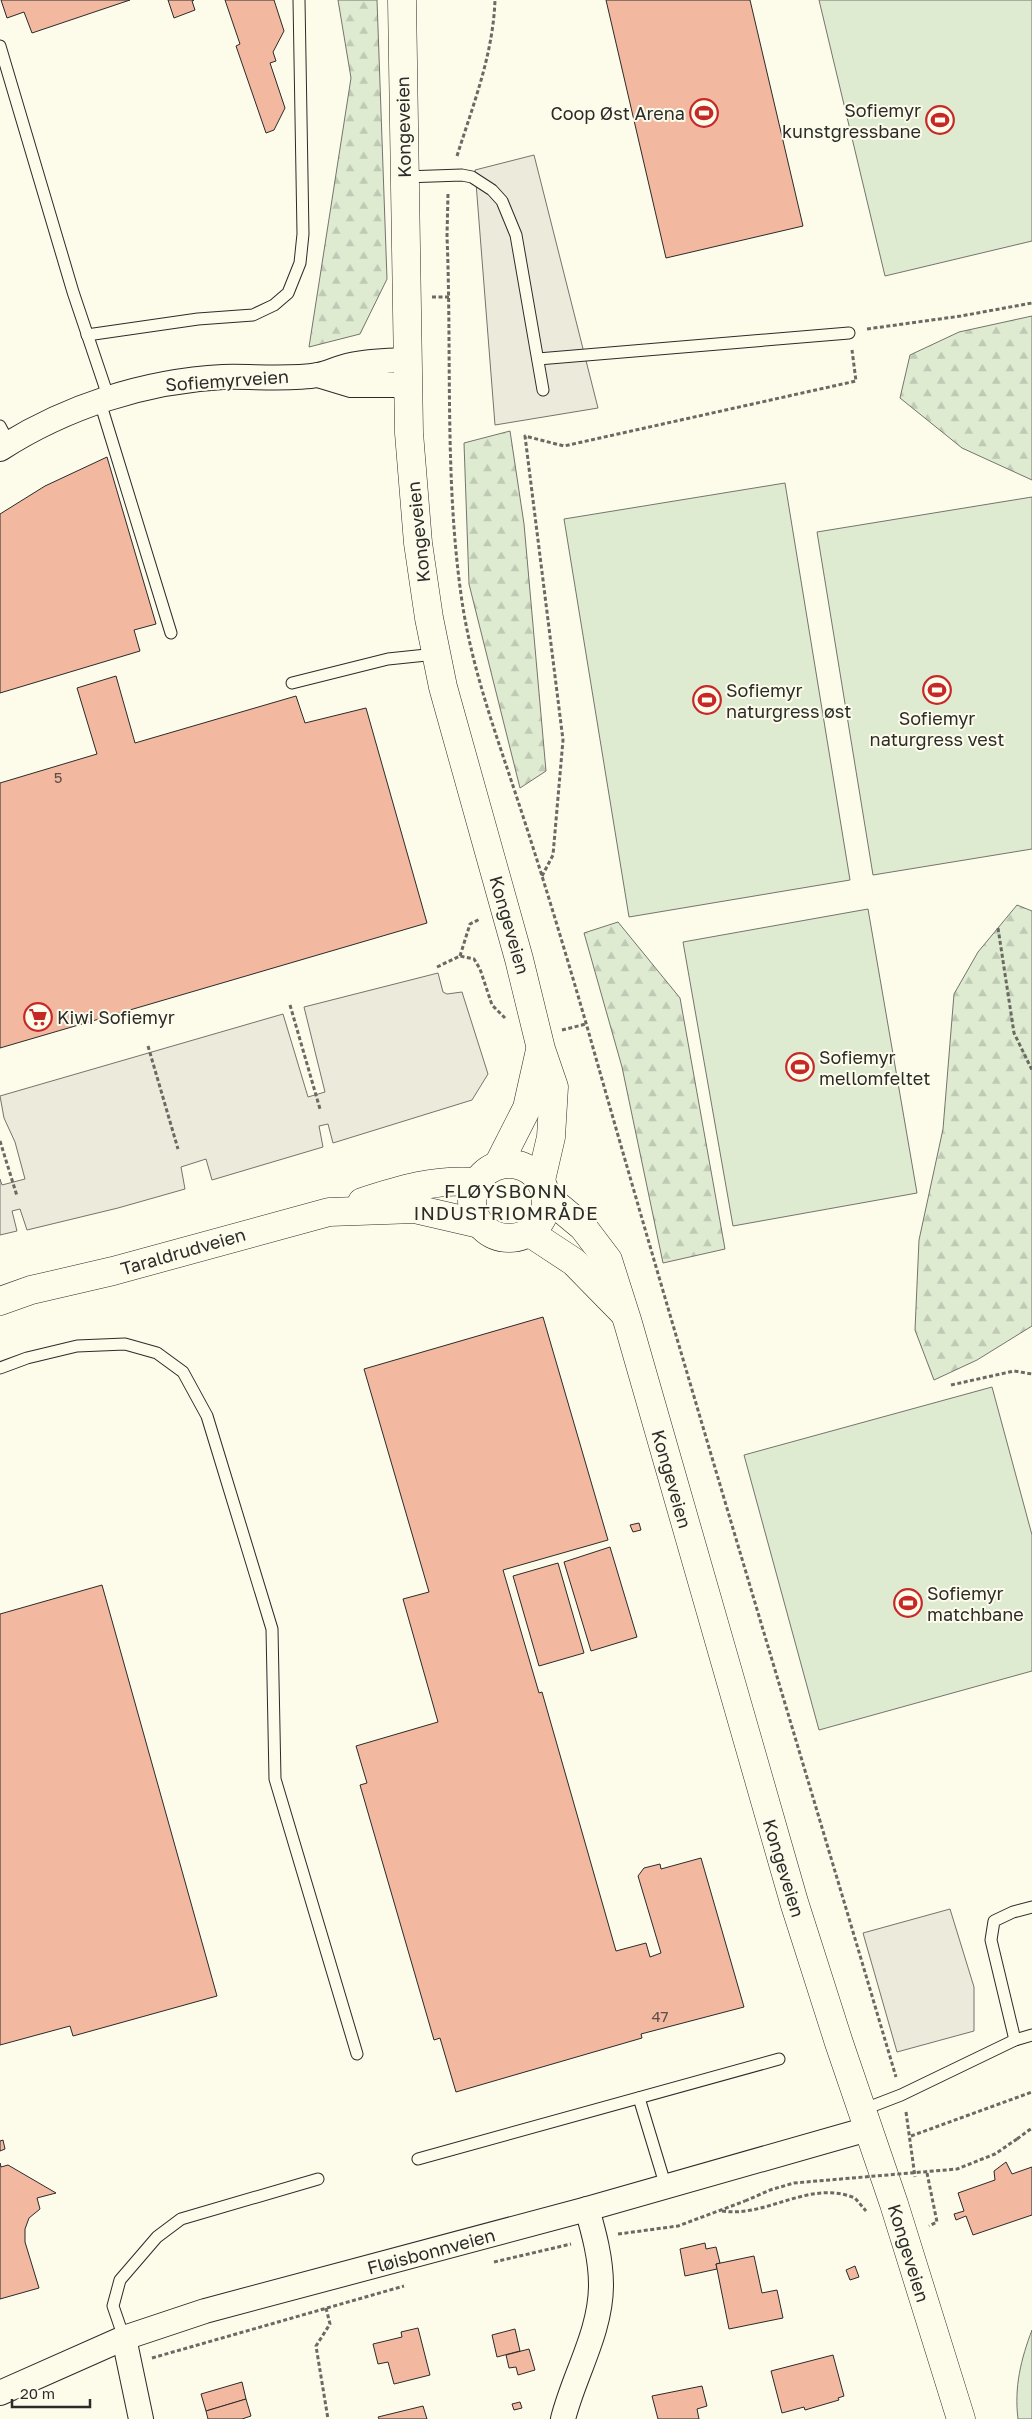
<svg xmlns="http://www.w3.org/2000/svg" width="1032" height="2419" viewBox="0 0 1032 2419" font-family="'Golos Text',sans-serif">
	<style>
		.forest { fill: url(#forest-firs); stroke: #74746e }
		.park { fill: #deebd1; stroke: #74746e }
		.parking { fill: #eceadb; stroke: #74746e }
		.building { fill: #f2b8a0; stroke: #2b2b2b }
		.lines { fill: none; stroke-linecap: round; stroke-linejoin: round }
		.lane-casing { stroke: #2b2b2b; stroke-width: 13 }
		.street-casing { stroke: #2b2b2b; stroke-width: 26 }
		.secondary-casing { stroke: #2b2b2b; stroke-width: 29 }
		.path { stroke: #6a6964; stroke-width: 3; stroke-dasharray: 4 2.5; stroke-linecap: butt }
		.lane { stroke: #fdfbea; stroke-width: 11 }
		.street { stroke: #fdfbea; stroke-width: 24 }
		.secondary { stroke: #fdfbea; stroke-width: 28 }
		.path-bridge { stroke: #6a6964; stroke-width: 3; stroke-dasharray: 4 2.5; stroke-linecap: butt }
		.labels { text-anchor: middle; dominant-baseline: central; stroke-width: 4; stroke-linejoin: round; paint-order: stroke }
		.number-label { font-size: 15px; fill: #5d4e48 }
		.poi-label { font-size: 18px; fill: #2b2b2b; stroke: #fdfbea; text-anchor: start }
		.street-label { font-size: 18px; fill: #2b2b2b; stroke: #fdfbea }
		.neighbourhood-label { font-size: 19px; letter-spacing: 1px; fill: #2b2b2b; stroke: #fdfbea }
	</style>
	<defs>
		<pattern id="forest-firs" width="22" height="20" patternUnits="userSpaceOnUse" patternTransform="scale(1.25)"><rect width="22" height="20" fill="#deebd1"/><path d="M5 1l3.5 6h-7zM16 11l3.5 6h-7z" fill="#bfcab4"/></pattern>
	</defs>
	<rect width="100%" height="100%" fill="#fdfbea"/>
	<g class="forest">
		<polygon points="338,0 377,0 387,279 360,334 309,347 351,78"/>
		<polygon points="1032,316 1032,480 962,448 900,398 910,355 959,332"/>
		<polygon points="510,431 524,524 546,771 520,788 469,584 464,443"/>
		<polygon points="1017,905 1032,911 1032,1326 977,1360 934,1380 915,1330 919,1240 943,1129 954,994 978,952"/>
		<polygon points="618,922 680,998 725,1249 663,1263 622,1067 584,933"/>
	</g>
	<g class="park">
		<polygon points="819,0 1032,0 1032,241 885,276"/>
		<polygon points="785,483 850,880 629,917 564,519"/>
		<polygon points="1032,497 1032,849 873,875 817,532"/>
		<polygon points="868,909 917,1193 733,1226 683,942"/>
		<polygon points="992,1387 1032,1535 1032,1671 819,1730 744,1455"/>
		<path d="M1032 2330V2419H1018C1014 2387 1021 2359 1032 2330Z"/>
	</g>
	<g class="parking">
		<polygon points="534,155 598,408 495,425 475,170"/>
		<polygon points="438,973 443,992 447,994 462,992 488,1074 472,1100 333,1143 328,1124 319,1126 323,1147 212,1180 206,1159 181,1167 185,1189 118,1208 27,1230 20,1209 12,1211 17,1231 0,1235 0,1179 2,1185 25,1179 15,1142 4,1118 0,1096 283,1014 308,1097 325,1092 304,1007"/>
		<polygon points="950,1909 974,1987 974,2031 897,2052 863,1933"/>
	</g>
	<g class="building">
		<polygon points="1,0 130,0 32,33 24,12 7,18"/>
		<polygon points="168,0 194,0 192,1 195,10 174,18"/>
		<polygon points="225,0 274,0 284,31 273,52 276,61 270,63 285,108 274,130 266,133 236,46 240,44"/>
		<polygon points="606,0 750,0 803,226 666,258"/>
		<polygon points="107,457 156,624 134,630 140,651 0,693 0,514 45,486"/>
		<polygon points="116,676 135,743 296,696 305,723 366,708 427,923 0,1048 0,783 97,754 77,688"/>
		<polygon points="543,1317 608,1540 503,1570 539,1693 542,1692 616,1951 646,1943 650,1957 661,1953 638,1876 644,1868 660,1864 661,1869 701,1858 744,2007 641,2034 642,2038 456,2092 440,2038 434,2040 360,1785 367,1783 356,1746 438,1722 403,1599 429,1592 364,1369"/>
		<polygon points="639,1523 641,1530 633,1532 630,1525"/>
		<polygon points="610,1547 637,1637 591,1651 564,1562"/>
		<polygon points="558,1563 584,1653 539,1666 513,1576"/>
		<polygon points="102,1585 217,1996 73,2036 70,2026 0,2045 0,1614"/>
		<polygon points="3,2140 5,2149 0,2151 0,2141"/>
		<polygon points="1006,2162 1012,2174 1032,2167 1032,2215 973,2235 966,2216 956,2220 954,2214 964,2211 958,2193 995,2180 994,2171"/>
		<polygon points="0,2163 1,2167 8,2165 56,2193 37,2198 40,2209 29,2218 25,2229 25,2242 39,2288 0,2299"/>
		<polygon points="705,2243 706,2249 716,2247 720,2263 716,2264 717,2269 685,2276 680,2249"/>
		<polygon points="754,2256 762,2293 777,2290 783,2318 729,2329 716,2264"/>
		<polygon points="855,2266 859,2277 850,2280 846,2270"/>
		<polygon points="418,2328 430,2375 394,2384 388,2362 378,2364 373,2344 402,2337 401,2332"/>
		<polygon points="515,2329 520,2351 497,2357 492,2335"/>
		<polygon points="529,2349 535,2370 518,2375 516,2367 509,2368 506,2355"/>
		<polygon points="833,2355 844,2396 838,2398 839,2400 805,2410 804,2407 782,2413 771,2371"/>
		<polygon points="242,2382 246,2399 206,2411 201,2394"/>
		<polygon points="702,2386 707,2406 697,2409 699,2419 658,2419 652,2396"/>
		<polygon points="246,2399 251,2416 242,2419 208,2419 206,2411"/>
		<polygon points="520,2402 522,2408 514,2410 512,2404"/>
		<polygon points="423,2406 427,2419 379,2419 378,2417"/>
	</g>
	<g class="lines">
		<defs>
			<g id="lane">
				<polyline points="0,46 73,292 109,399"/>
				<polyline points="404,177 462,175 472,177 492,190 502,201 516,235 543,390"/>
				<polyline points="87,335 198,319 253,315 274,305 288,293 300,263 303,234 299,0"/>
				<polyline points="538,359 849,333"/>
				<polyline points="100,402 171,633"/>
				<polyline points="0,426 9,443"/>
				<polyline points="292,683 388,659 436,654"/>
				<polyline points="0,1368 27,1358 77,1346 125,1344 157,1353 183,1372 207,1416 272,1629 275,1779 357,2054"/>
				<polyline points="1015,2040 991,1940 994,1921 1013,1912 1032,1907"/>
				<polyline points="639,2098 666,2187"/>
				<polyline points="862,2110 901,2095 1015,2040 1032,2035"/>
				<polyline points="418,2159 779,2059"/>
				<polyline points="124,2338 113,2306 120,2280 157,2237 181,2219 318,2179"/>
			</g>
			<g id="street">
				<polyline points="318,375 351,385 409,385"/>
				<path d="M0 449C65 407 145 381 223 377 252 376 290 380 318 375 329 373 340 367 351 365 369 361 389 361 408 360"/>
				<polyline points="124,2338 141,2419"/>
				<polyline points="0,2393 124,2338 205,2311 587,2209 868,2129"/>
				<path d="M563 2419C574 2375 601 2332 601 2285 601 2259 594 2233 587 2209"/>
			</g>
			<g id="secondary">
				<polyline points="402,0 409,433 418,543 429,618 443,687 519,959 541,1049 554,1087 551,1137 541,1180"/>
				<circle cx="509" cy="1201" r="37"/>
				<polyline points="498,1165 527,1108 540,1050"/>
				<polyline points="547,1197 583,1227 608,1260 628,1323 794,1902 839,2043 894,2204 961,2419"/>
				<path d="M362 1202C402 1189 434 1179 477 1182"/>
				<polyline points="530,1233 574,1262 622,1311"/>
				<polyline points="0,1301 31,1290 113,1271 329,1212 415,1209 480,1224"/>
			</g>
		</defs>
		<use href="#lane" class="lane-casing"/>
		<use href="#street" class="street-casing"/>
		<use href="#secondary" class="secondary-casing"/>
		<g class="path">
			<path d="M457 156C473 105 493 55 495 0"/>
			<path d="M448 194 447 236C452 359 444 486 463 608 474 675 497 737 518 801 543 877 566 954 588 1030 687 1380 793 1728 896 2077"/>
			<polyline points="432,297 449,297"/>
			<polyline points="867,329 961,316 1032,303"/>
			<polyline points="542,876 553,855 563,740 525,436 564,446 856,381 852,350"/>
			<polyline points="998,928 1014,1033 1032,1070"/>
			<polyline points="460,956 470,924 480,919"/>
			<polyline points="437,967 460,956 474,959 480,969 492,1005 505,1018"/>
			<polyline points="290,1005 320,1109"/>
			<polyline points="562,1030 586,1024"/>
			<polyline points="148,1046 178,1149"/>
			<polyline points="0,1141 17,1196"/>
			<polyline points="951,1385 1014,1371 1032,1374"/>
			<polyline points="906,2112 915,2177"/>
			<polyline points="911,2136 1032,2092"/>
			<polyline points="1017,2139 1032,2128"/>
			<polyline points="927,2173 937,2222 929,2226"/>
			<path d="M722 2211C767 2218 809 2179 855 2198L866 2211"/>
			<polyline points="618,2234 678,2226 745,2201"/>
			<polyline points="494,2262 571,2244"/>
			<polyline points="326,2308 330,2324 316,2346 328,2419"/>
			<polyline points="152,2358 404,2286"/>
		</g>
		<use href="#lane" class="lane"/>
		<use href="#street" class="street"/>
		<use href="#secondary" class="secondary"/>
		<polyline class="path-bridge" points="745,2201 770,2190 794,2183 957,2169 995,2154 1017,2139"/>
	</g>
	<defs>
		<symbol id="stadium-ring" viewBox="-11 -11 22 22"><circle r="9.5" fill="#fdfbea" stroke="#c62828" stroke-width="1.5"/><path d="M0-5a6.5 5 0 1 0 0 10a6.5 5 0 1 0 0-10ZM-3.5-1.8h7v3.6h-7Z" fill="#c62828"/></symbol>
		<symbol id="supermarket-ring" viewBox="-11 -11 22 22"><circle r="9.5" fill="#fdfbea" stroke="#c62828" stroke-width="1.5"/><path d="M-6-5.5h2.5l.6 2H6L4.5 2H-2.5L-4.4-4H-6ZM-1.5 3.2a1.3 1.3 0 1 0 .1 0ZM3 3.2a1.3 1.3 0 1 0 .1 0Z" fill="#c62828"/></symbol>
	</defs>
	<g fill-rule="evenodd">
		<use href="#stadium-ring" x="688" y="97" width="32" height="32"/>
		<use href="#stadium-ring" x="924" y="104" width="32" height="32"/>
		<use href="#stadium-ring" x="921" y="674" width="32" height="32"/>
		<use href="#stadium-ring" x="691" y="684" width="32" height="32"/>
		<use href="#supermarket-ring" x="22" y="1001" width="32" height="32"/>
		<use href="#stadium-ring" x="784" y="1051" width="32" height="32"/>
		<use href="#stadium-ring" x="892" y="1587" width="32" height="32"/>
	</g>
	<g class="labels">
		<g class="number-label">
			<text x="58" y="777">5</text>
			<text x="660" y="2016">47</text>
		</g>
		<g class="poi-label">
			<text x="921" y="110" text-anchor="end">Sofiemyr<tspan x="921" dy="21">kunstgressbane</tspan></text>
			<text x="685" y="113" text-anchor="end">Coop Øst Arena</text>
			<text x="726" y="690">Sofiemyr<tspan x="726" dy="21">naturgress øst</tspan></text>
			<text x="937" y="718" text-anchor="middle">Sofiemyr<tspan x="937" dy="21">naturgress vest</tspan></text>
			<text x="57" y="1017">Kiwi Sofiemyr</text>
			<text x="819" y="1057">Sofiemyr<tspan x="819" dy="21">mellomfeltet</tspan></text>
			<text x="927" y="1593">Sofiemyr<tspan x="927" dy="21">matchbane</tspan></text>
		</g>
		<g class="street-label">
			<text transform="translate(403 127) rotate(-91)">Kongeveien</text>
			<text transform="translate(227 380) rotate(-4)">Sofiemyrveien</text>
			<text transform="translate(418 532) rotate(-96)">Kongeveien</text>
			<text transform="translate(510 925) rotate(74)">Kongeveien</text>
			<text transform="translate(183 1251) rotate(-16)">Taraldrudveien</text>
			<text transform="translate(672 1479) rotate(74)">Kongeveien</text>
			<text transform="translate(784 1868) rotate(73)">Kongeveien</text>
			<text transform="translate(431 2251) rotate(-15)">Fløisbonnveien</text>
			<text transform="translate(909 2253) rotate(73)">Kongeveien</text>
		</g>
		<g class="neighbourhood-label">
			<text x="506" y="1190">FLØYSBONN<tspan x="506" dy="22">INDUSTRIOMRÅDE</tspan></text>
		</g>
	</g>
	<path d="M12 2399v8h78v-8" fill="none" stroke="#2b2b2b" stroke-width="2.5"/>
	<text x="20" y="2399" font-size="15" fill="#2b2b2b" stroke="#fdfbea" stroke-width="4" paint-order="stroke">20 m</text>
</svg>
